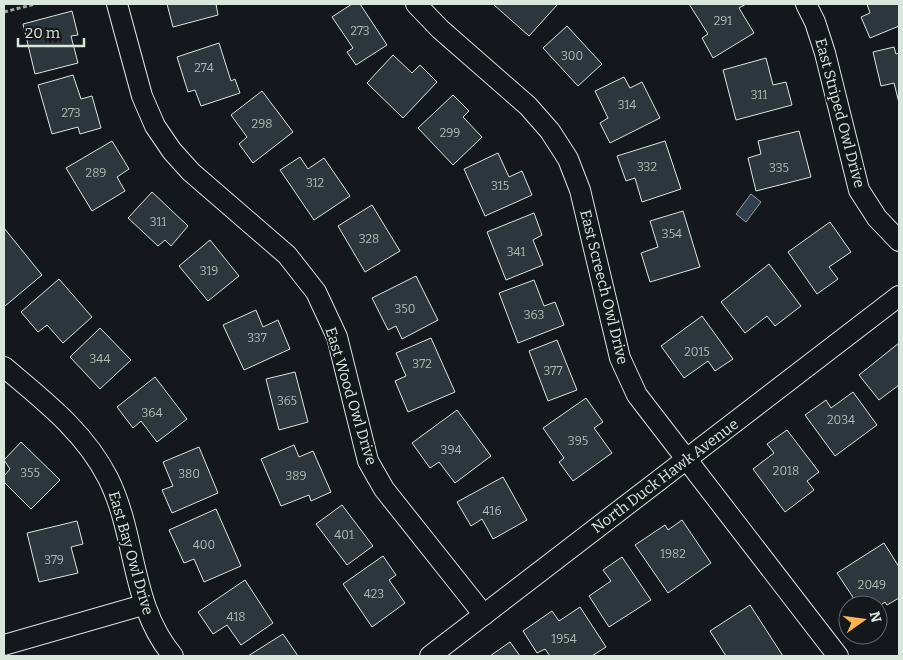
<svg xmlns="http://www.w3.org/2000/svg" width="903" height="660" viewBox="0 0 903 660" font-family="Bitter,serif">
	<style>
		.water { fill: #2f3f4d; stroke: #939e99 }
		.building { fill: #2c363c; stroke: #d8e6dc }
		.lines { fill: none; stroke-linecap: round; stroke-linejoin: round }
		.minor-casing { stroke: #d8e6dc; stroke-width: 22 }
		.path { stroke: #9da8a2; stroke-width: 3; stroke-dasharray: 4 2.5; stroke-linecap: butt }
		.minor { stroke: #14181c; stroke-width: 20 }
		.labels { text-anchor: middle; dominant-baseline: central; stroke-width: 4; stroke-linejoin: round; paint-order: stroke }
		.number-label { font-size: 12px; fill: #adbab4 }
		.street-label { font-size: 15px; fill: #d8e6dc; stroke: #14181c }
	</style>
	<rect width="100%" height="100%" fill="#14181c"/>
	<polygon class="water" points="751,194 761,202 746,222 736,214"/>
	<g class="building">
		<polygon points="167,4 216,4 218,15 173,27"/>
		<polygon points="352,4 360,4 387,45 356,65 347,52 353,48 332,17"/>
		<polygon points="493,4 558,4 529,36"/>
		<polygon points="689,4 746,4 739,8 754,33 713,58 702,38 708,34"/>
		<polygon points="867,4 899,4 899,26 870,38 861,17 870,13"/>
		<polygon points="72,11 78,35 71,36 78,63 35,74 23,24"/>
		<polygon points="567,26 602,64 578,86 543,48"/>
		<polygon points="219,43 231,81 235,79 240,93 201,106 195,90 188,92 177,57"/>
		<polygon points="894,47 896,54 899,53 899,103 894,83 881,86 873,52"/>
		<polygon points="393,55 412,73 420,65 437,82 403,118 367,83"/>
		<polygon points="766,58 773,85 786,82 792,105 736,120 723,70"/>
		<polygon points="73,75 81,99 92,96 101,128 80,134 78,127 52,134 38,85"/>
		<polygon points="624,77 630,88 642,82 660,118 610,143 600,123 608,118 595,91"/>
		<polygon points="262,91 293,132 253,163 239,144 247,137 231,115"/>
		<polygon points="453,95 469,111 463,117 482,137 453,165 418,128"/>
		<polygon points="799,131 811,177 756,191 748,158 761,154 758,141"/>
		<polygon points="112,141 129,169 117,177 125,191 92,211 66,168"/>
		<polygon points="665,141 681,189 642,202 635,178 626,181 617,156"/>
		<polygon points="498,153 509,177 522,171 532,195 485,216 464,169"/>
		<polygon points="300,157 308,169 324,158 350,196 314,220 280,170"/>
		<polygon points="152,192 188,226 171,246 165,240 158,246 128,218"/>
		<polygon points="372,205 400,251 365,272 338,226"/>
		<polygon points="683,211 700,267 650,282 641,253 658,247 650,221"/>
		<polygon points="534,213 542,235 533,240 543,265 506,280 487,232"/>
		<polygon points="830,222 851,252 829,267 838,279 817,294 788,252"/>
		<polygon points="4,228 42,275 5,306 4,304"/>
		<polygon points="210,240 239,276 208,301 179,266"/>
		<polygon points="769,264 801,306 775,326 767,316 745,333 721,302"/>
		<polygon points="416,276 438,320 402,339 396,326 388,330 372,298"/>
		<polygon points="59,279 92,317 63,343 47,325 38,332 21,312"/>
		<polygon points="534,280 544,306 555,302 564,325 518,343 499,293"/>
		<polygon points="256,310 263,327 278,320 290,349 244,370 223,325"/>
		<polygon points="702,316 733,359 715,371 708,361 684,378 661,346"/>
		<polygon points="100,328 131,360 100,389 70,357"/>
		<polygon points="431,338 455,392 408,412 395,381 406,376 396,353"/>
		<polygon points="557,340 577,390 548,401 529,351"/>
		<polygon points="899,343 899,385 879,400 859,375"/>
		<polygon points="295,372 308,422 279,430 266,379"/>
		<polygon points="155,377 187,419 157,442 141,421 133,428 117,407"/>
		<polygon points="853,392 877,425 835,456 805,415 826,400 831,408"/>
		<polygon points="586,398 603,422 594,428 612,453 573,481 559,462 564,458 543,428"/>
		<polygon points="457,410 491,456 455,483 439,462 430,468 412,443"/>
		<polygon points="787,430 819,472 807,481 814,490 785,512 753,469 774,453 767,444"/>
		<polygon points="21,442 60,480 31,509 4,482 4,476 10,469 4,460"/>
		<polygon points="294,445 299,457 313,451 331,492 311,501 309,495 281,506 261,459"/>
		<polygon points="199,447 218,493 172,513 162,490 173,486 163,462"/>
		<polygon points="503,477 527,520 493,539 482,519 471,526 457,502"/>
		<polygon points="342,505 373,546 347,565 316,524"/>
		<polygon points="216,509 241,566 204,582 194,559 184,563 169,530"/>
		<polygon points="682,520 711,563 668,593 635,545 665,525 668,530"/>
		<polygon points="77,521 83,544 71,547 78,573 39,582 27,533"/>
		<polygon points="884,543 899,567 899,598 887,605 885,602 878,607 878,605 858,605 837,573"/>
		<polygon points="383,556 396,575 389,580 405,603 372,627 343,584"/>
		<polygon points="622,557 651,600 609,627 589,596 611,581 603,570"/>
		<polygon points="245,580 273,623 241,645 227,625 213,634 198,612"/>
		<polygon points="750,605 783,656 726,656 710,631"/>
		<polygon points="580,607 606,647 592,656 550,656 545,649 537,653 523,631 552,611 559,621"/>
		<polygon points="283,634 298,656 248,656"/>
		<polygon points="510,642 520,656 490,656"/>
	</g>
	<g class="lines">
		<defs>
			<g id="minor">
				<polyline points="117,4 142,96 155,126 172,151 191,172 287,255 316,292 337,337 368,461 384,489 484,615"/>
				<polyline points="416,4 440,29 528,106 550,131 568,159 580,190 620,358 637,395 838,656"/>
				<polyline points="806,4 815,22 825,53 859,190 877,218 899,241"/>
				<path d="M4 367C43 400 84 431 108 478 137 536 130 605 173 656"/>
				<polyline points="4,645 143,605"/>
				<polyline points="430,656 899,296"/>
			</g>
		</defs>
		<use href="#minor" class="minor-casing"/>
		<polyline class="path" points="4,12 35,4"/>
		<use href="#minor" class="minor"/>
	</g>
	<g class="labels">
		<g class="number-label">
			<text x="723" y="21">291</text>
			<text x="360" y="31">273</text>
			<text x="572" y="56">300</text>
			<text x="204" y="68">274</text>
			<text x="759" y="95">311</text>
			<text x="627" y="105">314</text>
			<text x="71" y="113">273</text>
			<text x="262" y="124">298</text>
			<text x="450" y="133">299</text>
			<text x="647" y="167">332</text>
			<text x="779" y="168">335</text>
			<text x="96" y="173">289</text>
			<text x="315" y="183">312</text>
			<text x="500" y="186">315</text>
			<text x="158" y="222">311</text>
			<text x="672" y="234">354</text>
			<text x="369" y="239">328</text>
			<text x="516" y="252">341</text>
			<text x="209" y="271">319</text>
			<text x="405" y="309">350</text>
			<text x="534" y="315">363</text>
			<text x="257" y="338">337</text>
			<text x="697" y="352">2015</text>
			<text x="100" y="359">344</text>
			<text x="422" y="364">372</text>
			<text x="553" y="371">377</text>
			<text x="287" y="401">365</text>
			<text x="152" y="413">364</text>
			<text x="841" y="420">2034</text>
			<text x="578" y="441">395</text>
			<text x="451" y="450">394</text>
			<text x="786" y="471">2018</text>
			<text x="30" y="473">355</text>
			<text x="189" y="474">380</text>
			<text x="296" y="476">389</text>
			<text x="492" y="511">416</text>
			<text x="344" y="535">401</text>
			<text x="204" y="545">400</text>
			<text x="673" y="554">1982</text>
			<text x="54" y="560">379</text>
			<text x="872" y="585">2049</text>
			<text x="374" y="594">423</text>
			<text x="236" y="617">418</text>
			<text x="564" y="639">1954</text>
		</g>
		<g class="street-label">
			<text transform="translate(840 113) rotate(75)">East Striped Owl Drive</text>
			<text transform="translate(604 287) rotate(76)">East Screech Owl Drive</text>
			<text transform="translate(351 396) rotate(73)">East Wood Owl Drive</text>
			<text transform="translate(665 476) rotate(-37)">North Duck Hawk Avenue</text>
			<text transform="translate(131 553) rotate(74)">East Bay Owl Drive</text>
		</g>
	</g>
	<rect width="903" height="660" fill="none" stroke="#d8e6dc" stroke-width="10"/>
	<g transform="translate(863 620) rotate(76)"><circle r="24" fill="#14181c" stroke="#626a69"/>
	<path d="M0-4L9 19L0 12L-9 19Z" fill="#ffb74d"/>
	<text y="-8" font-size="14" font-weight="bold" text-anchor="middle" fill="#d8e6dc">N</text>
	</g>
	<path d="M18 38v8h66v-8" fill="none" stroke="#d8e6dc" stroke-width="2.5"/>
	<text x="25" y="38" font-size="15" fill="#d8e6dc" stroke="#14181c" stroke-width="4" paint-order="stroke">20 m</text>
</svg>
